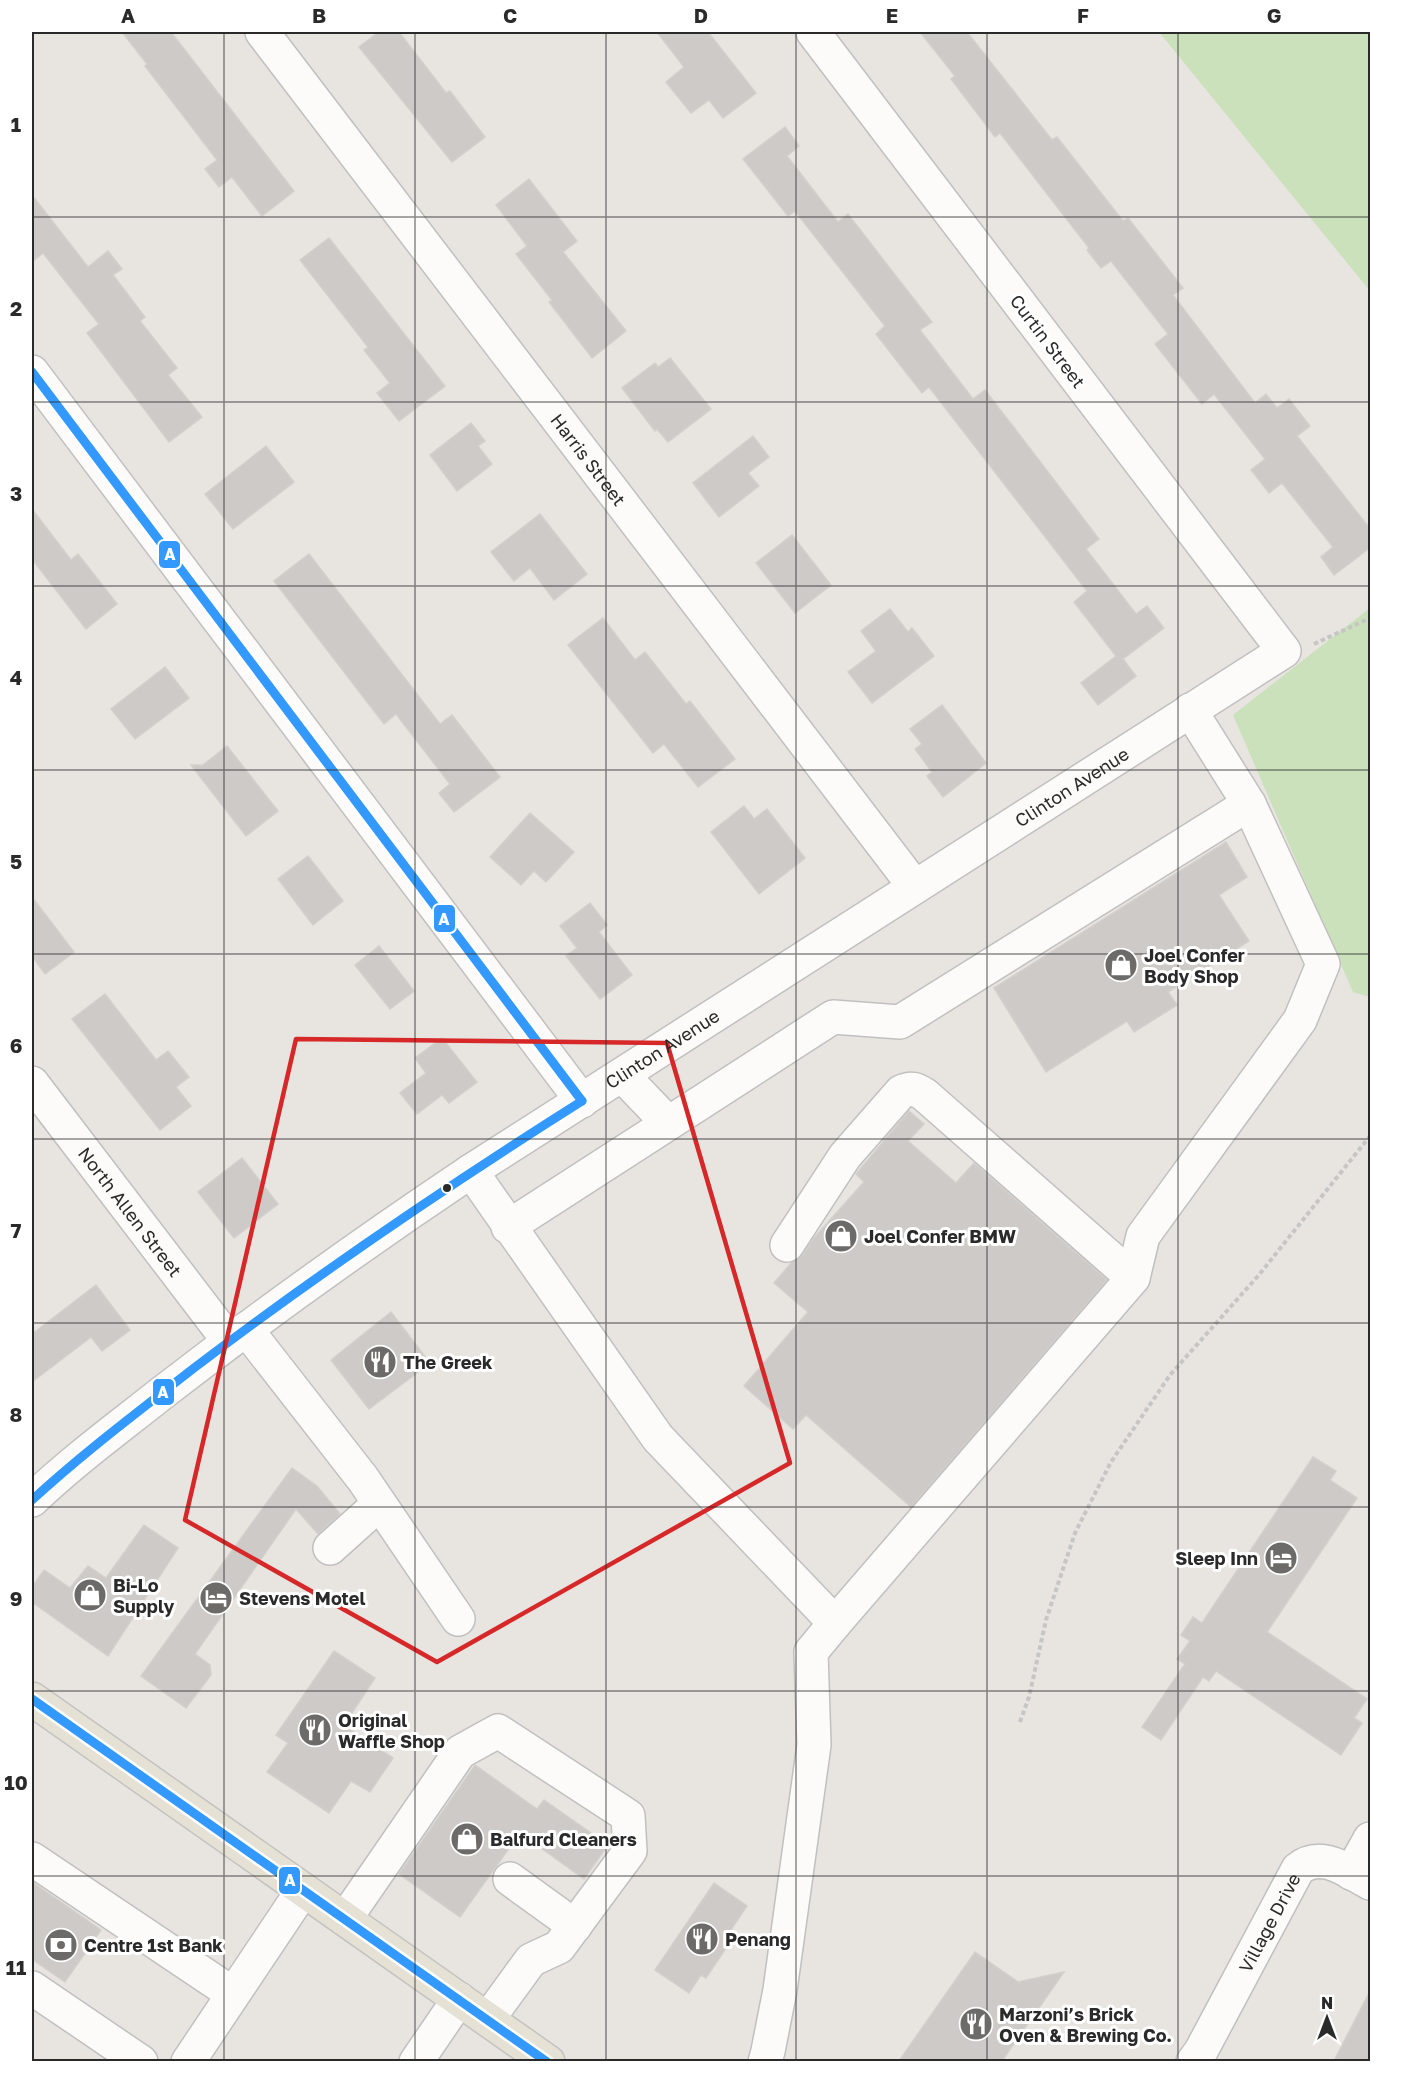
<svg xmlns="http://www.w3.org/2000/svg" width="1402" height="2093" viewBox="0 0 1402 2093" font-family="'Golos Text',sans-serif">
	<style>
		.green { fill: #cae1bb }
		.building { fill: #cdcac7; stroke: #d3d0cc; stroke-width: 1.5 }
		.lines { fill: none; stroke-linecap: round; stroke-linejoin: round }
		.minor-casing { stroke: #c1c0c1; stroke-width: 36 }
		.major-casing { stroke: #c4c3c1; stroke-width: 36 }
		.path { stroke: #c6c6c5; stroke-width: 4; stroke-dasharray: 4.5 3; stroke-linecap: butt }
		.minor { stroke: #fcfbfa; stroke-width: 33 }
		.major { stroke: #e5e1d4; stroke-width: 33 }
		.bus-1-casing { stroke: #fff; stroke-width: 14 }
		.bus-1 { stroke: #39f; stroke-width: 9 }
		.marked { fill: none; stroke: #d62828; stroke-width: 4.5; stroke-linejoin: round }
		.grid { fill: none; stroke: #2a2a2a; stroke-width: 1.5; stroke-opacity: 0.55 }
		.bus-dot { fill: #2a2a2a; stroke: #fff; stroke-width: 2 }
		.labels { text-anchor: middle; dominant-baseline: central; stroke-width: 6; stroke-linejoin: round; paint-order: stroke }
		.street-label { font-size: 18px; fill: #2a2a2a; stroke: #fff }
		.poi-label { font-size: 18px; font-weight: bold; fill: #2a2a2a; stroke: #fff; text-anchor: start }
		.line-badge { stroke: #fff; stroke-width: 2 }
		.badge-label { font-size: 16px; text-anchor: middle; font-weight: bold; fill: #fff }
		.neatline { fill: none; stroke: #2a2a2a; stroke-width: 2 }
		.grid-label { font-size: 20px; text-anchor: middle; font-weight: bold; fill: #2a2a2a }
	</style>
	<rect width="100%" height="100%" fill="#e8e4e0"/>
	<g class="green">
		<polygon points="1159,32 1370,32 1370,291"/>
		<polygon points="1370,608 1370,997 1353,992 1233,715"/>
	</g>
	<g class="building">
		<polygon points="122,32 171,32 294,191 262,216 232,177 219,187 205,169 217,160 145,66 147,64"/>
		<polygon points="379,32 399,32 446,93 450,91 485,137 452,162 359,47"/>
		<polygon points="657,32 708,32 756,93 723,118 709,100 691,113 666,82 684,67"/>
		<polygon points="920,32 967,32 1052,140 1057,137 1123,221 1128,218 1183,288 1173,295 1255,403 1266,394 1277,408 1289,399 1310,426 1297,436 1371,530 1371,547 1334,575 1321,557 1333,547 1282,483 1269,493 1251,470 1265,459 1214,394 1202,404 1155,344 1168,334 1111,261 1101,268 1087,250 1089,248 1000,133 995,137 951,79 955,76"/>
		<polygon points="785,127 799,146 787,156 838,222 848,214 892,271 932,322 920,330 973,399 985,390 1032,451 1099,539 1086,549 1136,614 1147,606 1164,628 1123,659 1136,676 1098,705 1081,683 1116,656 1074,602 1087,591 929,387 922,393 876,334 885,326 795,211 788,216 743,159"/>
		<polygon points="529,179 577,241 563,252 626,331 592,358 549,302 552,300 516,254 527,246 496,205"/>
		<polygon points="32,195 88,267 108,251 122,269 113,275 145,317 140,321 177,368 168,375 202,417 169,442 87,333 99,324 43,253 32,262"/>
		<polygon points="329,238 445,386 399,421 377,393 390,383 364,350 368,347 300,260"/>
		<polygon points="670,358 711,409 668,442 657,429 655,431 622,388 655,363 658,367"/>
		<polygon points="471,423 485,441 478,446 492,464 457,491 430,455"/>
		<polygon points="753,436 769,457 748,473 759,486 719,517 693,483"/>
		<polygon points="266,446 294,482 233,529 205,494"/>
		<polygon points="32,509 71,560 78,554 117,604 86,629 32,559"/>
		<polygon points="540,514 587,574 554,600 530,568 514,581 491,552"/>
		<polygon points="792,535 831,585 795,613 756,563"/>
		<polygon points="309,554 440,724 452,715 500,777 454,812 439,793 450,784 396,714 384,724 274,581"/>
		<polygon points="890,609 908,632 912,628 934,656 872,703 848,672 876,651 861,631"/>
		<polygon points="603,618 635,660 645,652 686,704 690,701 735,759 698,787 664,744 653,753 568,645"/>
		<polygon points="165,667 189,698 135,739 111,709"/>
		<polygon points="942,705 986,763 943,797 927,776 932,772 915,749 922,744 910,729"/>
		<polygon points="227,746 278,811 246,836 191,765 203,765"/>
		<polygon points="744,806 754,819 767,809 805,858 759,894 711,832"/>
		<polygon points="530,813 574,852 546,882 534,871 521,885 490,857"/>
		<polygon points="1226,842 1247,877 1219,895 1249,941 1168,992 1177,1005 1134,1032 1127,1021 1046,1072 994,988"/>
		<polygon points="308,856 343,901 313,925 278,879"/>
		<polygon points="32,897 74,952 45,974 32,956"/>
		<polygon points="590,903 607,925 599,932 632,975 600,999 566,956 577,948 560,926"/>
		<polygon points="379,946 414,991 390,1009 355,965"/>
		<polygon points="105,994 156,1060 168,1051 189,1077 176,1087 191,1106 160,1130 72,1019"/>
		<polygon points="442,1038 477,1082 449,1103 442,1095 417,1114 400,1093 426,1073 415,1058"/>
		<polygon points="909,1111 924,1124 908,1141 956,1183 974,1163 1107,1280 911,1507 806,1415 793,1429 744,1386 808,1312 774,1283 792,1262 802,1256 813,1239 864,1182 856,1174"/>
		<polygon points="242,1158 278,1204 234,1238 198,1192"/>
		<polygon points="96,1285 130,1330 102,1351 91,1337 32,1382 32,1334"/>
		<polygon points="391,1312 430,1363 369,1409 331,1360"/>
		<polygon points="1313,1457 1336,1471 1330,1480 1357,1498 1267,1632 1367,1699 1354,1718 1362,1723 1341,1755 1216,1671 1209,1681 1203,1677 1161,1740 1142,1727 1185,1664 1177,1659 1190,1641 1181,1635 1193,1617 1202,1623"/>
		<polygon points="292,1468 317,1486 340,1514 318,1534 296,1509 195,1654 210,1665 211,1675 186,1708 141,1676"/>
		<polygon points="144,1525 178,1548 108,1656 32,1602 32,1587 44,1570 70,1588 88,1566 106,1578"/>
		<polygon points="334,1651 375,1678 344,1725 393,1758 370,1792 351,1781 329,1813 267,1772 288,1743 276,1735"/>
		<polygon points="475,1765 537,1809 544,1800 608,1845 584,1879 520,1833 460,1917 399,1874"/>
		<polygon points="32,1882 101,1930 65,1982 32,1959"/>
		<polygon points="714,1883 747,1906 726,1937 731,1941 706,1978 701,1975 689,1993 655,1970"/>
		<polygon points="975,1952 1018,1982 1064,1972 1002,2061 899,2061"/>
		<polygon points="1371,1989 1371,2061 1334,2061"/>
	</g>
	<g class="lines">
		<defs>
			<g id="minor">
				<path id="s1" d="M262 32 915 887"/>
				<polyline points="32,372 582,1101"/>
				<polyline points="622,1075 668,1123"/>
				<path id="s2" d="M32 1083 229 1341"/>
				<polyline points="471,1171 658,1438 835,1623 1133,1278 1143,1236 1300,1020 1323,964 1249,804 1190,710"/>
				<polyline points="508,1227 833,1017 900,1022 1249,804"/>
				<path d="M787 1245 845 1156 901 1092C911 1087 916 1089 925 1095L1133 1278"/>
				<polyline points="246,1329 363,1479 458,1619"/>
				<path id="s3" d="M32 1500C73 1461 118 1428 162 1393 263 1315 365 1242 471 1171L1284 651 813 32"/>
				<polyline points="330,1548 379,1504"/>
				<polyline points="32,1859 233,1994"/>
				<polyline points="1351,1873 1370,1839"/>
				<polyline points="510,1879 575,1926"/>
				<polyline points="345,1919 460,1752 498,1731 628,1816 630,1851 559,1947 531,1960 488,2019"/>
				<polyline points="32,1988 141,2062"/>
				<polyline points="188,2062 303,1890"/>
				<polyline points="416,2062 459,1999"/>
				<polyline points="765,2062 768,2051 780,1990 814,1745 811,1652 835,1623"/>
				<path id="s4" d="M1193 2062 1201 2051 1298 1869C1322 1850 1347 1871 1370 1883"/>
			</g>
			<polyline id="major" points="32,1699 548,2062"/>
		</defs>
		<use href="#minor" class="minor-casing"/>
		<use href="#major" class="major-casing"/>
		<g class="path">
			<polyline points="1314,644 1370,618"/>
			<polyline points="1020,1722 1029,1697 1046,1620 1075,1533 1111,1462 1170,1375 1258,1276 1370,1136"/>
		</g>
		<use href="#minor" class="minor"/>
		<use href="#major" class="major"/>
		<defs>
			<g id="bus-1">
				<polyline points="32,372 582,1101"/>
				<path d="M32 1500C83 1453 139 1411 194 1368 319 1273 449 1185 582 1101"/>
				<polyline points="32,1699 547,2062"/>
			</g>
		</defs>
		<use href="#bus-1" class="bus-1-casing"/>
		<use href="#bus-1" class="bus-1"/>
	</g>
	<path class="marked" d="M296 1039 667 1043 790 1463 437 1662 185 1520Z"/>
	<path class="grid" d="M224 32V2062M415 32V2062M606 32V2062M796 32V2062M987 32V2062M1178 32V2062M32 217H1370M32 402H1370M32 586H1370M32 770H1370M32 954H1370M32 1139H1370M32 1323H1370M32 1507H1370M32 1691H1370M32 1876H1370"/>
	<defs>
		<symbol id="shop-disc" viewBox="-11 -11 22 22"><circle r="9.5" fill="#6c6b6a" stroke="#fff"/><path d="M-5-2.5h2.3a2.7 3.5 0 0 1 5.4 0H5L5.5 6h-11ZM-1.5-2.5h3a1.5 2.3 0 0 0-3 0Z" fill="#fff"/></symbol>
		<symbol id="restaurant-disc" viewBox="-11 -11 22 22"><circle r="9.5" fill="#6c6b6a" stroke="#fff"/><path d="M-5-6h1v4h1v-4h1v4h1v-4h1v5L-1.5 .5V6h-2V.5L-5-1ZM5-6V6H3V1.5H1.5Q1.5-4 5-6Z" fill="#fff"/></symbol>
		<symbol id="hotel-disc" viewBox="-11 -11 22 22"><circle r="9.5" fill="#6c6b6a" stroke="#fff"/><path d="M-6-4.5h1.5V1H6V5H4.5V3h-9V5H-6ZM-4 0a1.8 1.8 0 1 1 3.6 0ZM.5 0V-2.5h3Q6-2.5 6 0Z" fill="#fff"/></symbol>
		<symbol id="bank-disc" viewBox="-11 -11 22 22"><circle r="9.5" fill="#6c6b6a" stroke="#fff"/><path d="M-6-4H6V4H-6ZM0-2.3a2.3 2.3 0 1 0 0 4.6a2.3 2.3 0 1 0 0-4.6Z" fill="#fff"/></symbol>
	</defs>
	<g fill-rule="evenodd">
		<use href="#shop-disc" x="1102" y="946" width="38" height="38"/>
		<use href="#shop-disc" x="822" y="1217" width="38" height="38"/>
		<use href="#restaurant-disc" x="361" y="1343" width="38" height="38"/>
		<use href="#hotel-disc" x="1262" y="1539" width="38" height="38"/>
		<use href="#shop-disc" x="71" y="1576" width="38" height="38"/>
		<use href="#hotel-disc" x="197" y="1579" width="38" height="38"/>
		<use href="#restaurant-disc" x="296" y="1711" width="38" height="38"/>
		<use href="#shop-disc" x="448" y="1820" width="38" height="38"/>
		<use href="#restaurant-disc" x="683" y="1920" width="38" height="38"/>
		<use href="#bank-disc" x="42" y="1926" width="38" height="38"/>
		<use href="#restaurant-disc" x="957" y="2005" width="38" height="38"/>
	</g>
	<circle class="bus-dot" cx="447" cy="1188" r="5"/>
	<g class="labels">
		<g class="street-label">
			<text transform="translate(1048 341) rotate(53)">Curtin Street</text>
			<text stroke="none"><textPath href="#s1" startOffset="538">Harris Street</textPath></text>
			<text stroke="none"><textPath href="#s3" startOffset="1262">Clinton Avenue</textPath></text>
			<text stroke="none"><textPath href="#s3" startOffset="776">Clinton Avenue</textPath></text>
			<text stroke="none"><textPath href="#s2" startOffset="162">North Allen Street</textPath></text>
			<text stroke="none"><textPath href="#s4" startOffset="159">Village Drive</textPath></text>
		</g>
		<g class="poi-label">
			<text x="1144" y="955">Joel Confer<tspan x="1144" dy="21">Body Shop</tspan></text>
			<text x="864" y="1236">Joel Confer BMW</text>
			<text x="403" y="1362">The Greek</text>
			<text x="1258" y="1558" text-anchor="end">Sleep Inn</text>
			<text x="113" y="1585">Bi-Lo<tspan x="113" dy="21">Supply</tspan></text>
			<text x="239" y="1598">Stevens Motel</text>
			<text x="338" y="1720">Original<tspan x="338" dy="21">Waffle Shop</tspan></text>
			<text x="490" y="1839">Balfurd Cleaners</text>
			<text x="725" y="1939">Penang</text>
			<text x="84" y="1945">Centre 1st Bank</text>
			<text x="999" y="2014">Marzoni’s Brick<tspan x="999" dy="21">Oven &amp; Brewing Co.</tspan></text>
		</g>
	</g>
	<g class="line-badge">
		<rect x="158" y="540" width="23" height="29" rx="6" fill="#39f"/>
		<rect x="433" y="904" width="23" height="29" rx="6" fill="#39f"/>
		<rect x="152" y="1378" width="23" height="28" rx="6" fill="#39f"/>
		<rect x="278" y="1866" width="23" height="29" rx="6" fill="#39f"/>
	</g>
	<g class="badge-label">
		<text x="170" y="560">A</text>
		<text x="444" y="925">A</text>
		<text x="163" y="1398">A</text>
		<text x="290" y="1886">A</text>
	</g>
	<rect width="1402" height="2093" fill="none" stroke="#ffffff" stroke-width="66"/>
	<g transform="translate(1327 2018)" stroke="#ffffff" stroke-width="4.5" paint-order="stroke">
	<path d="M0-4.5L10 22L0 15L-10 22Z" fill="#2a2a2a"/>
	<text y="-9" font-size="16" font-weight="bold" text-anchor="middle" fill="#2a2a2a">N</text>
	</g>
	<rect x="33" y="33" width="1336" height="2027" class="neatline"/>
	<g class="grid-label">
		<text x="128" y="23">A</text>
		<text x="319" y="23">B</text>
		<text x="510" y="23">C</text>
		<text x="701" y="23">D</text>
		<text x="892" y="23">E</text>
		<text x="1083" y="23">F</text>
		<text x="1274" y="23">G</text>
		<text x="16" y="132">1</text>
		<text x="16" y="316">2</text>
		<text x="16" y="501">3</text>
		<text x="16" y="685">4</text>
		<text x="16" y="869">5</text>
		<text x="16" y="1053">6</text>
		<text x="16" y="1238">7</text>
		<text x="16" y="1422">8</text>
		<text x="16" y="1606">9</text>
		<text x="16" y="1790">10</text>
		<text x="16" y="1975">11</text>
	</g>
</svg>
